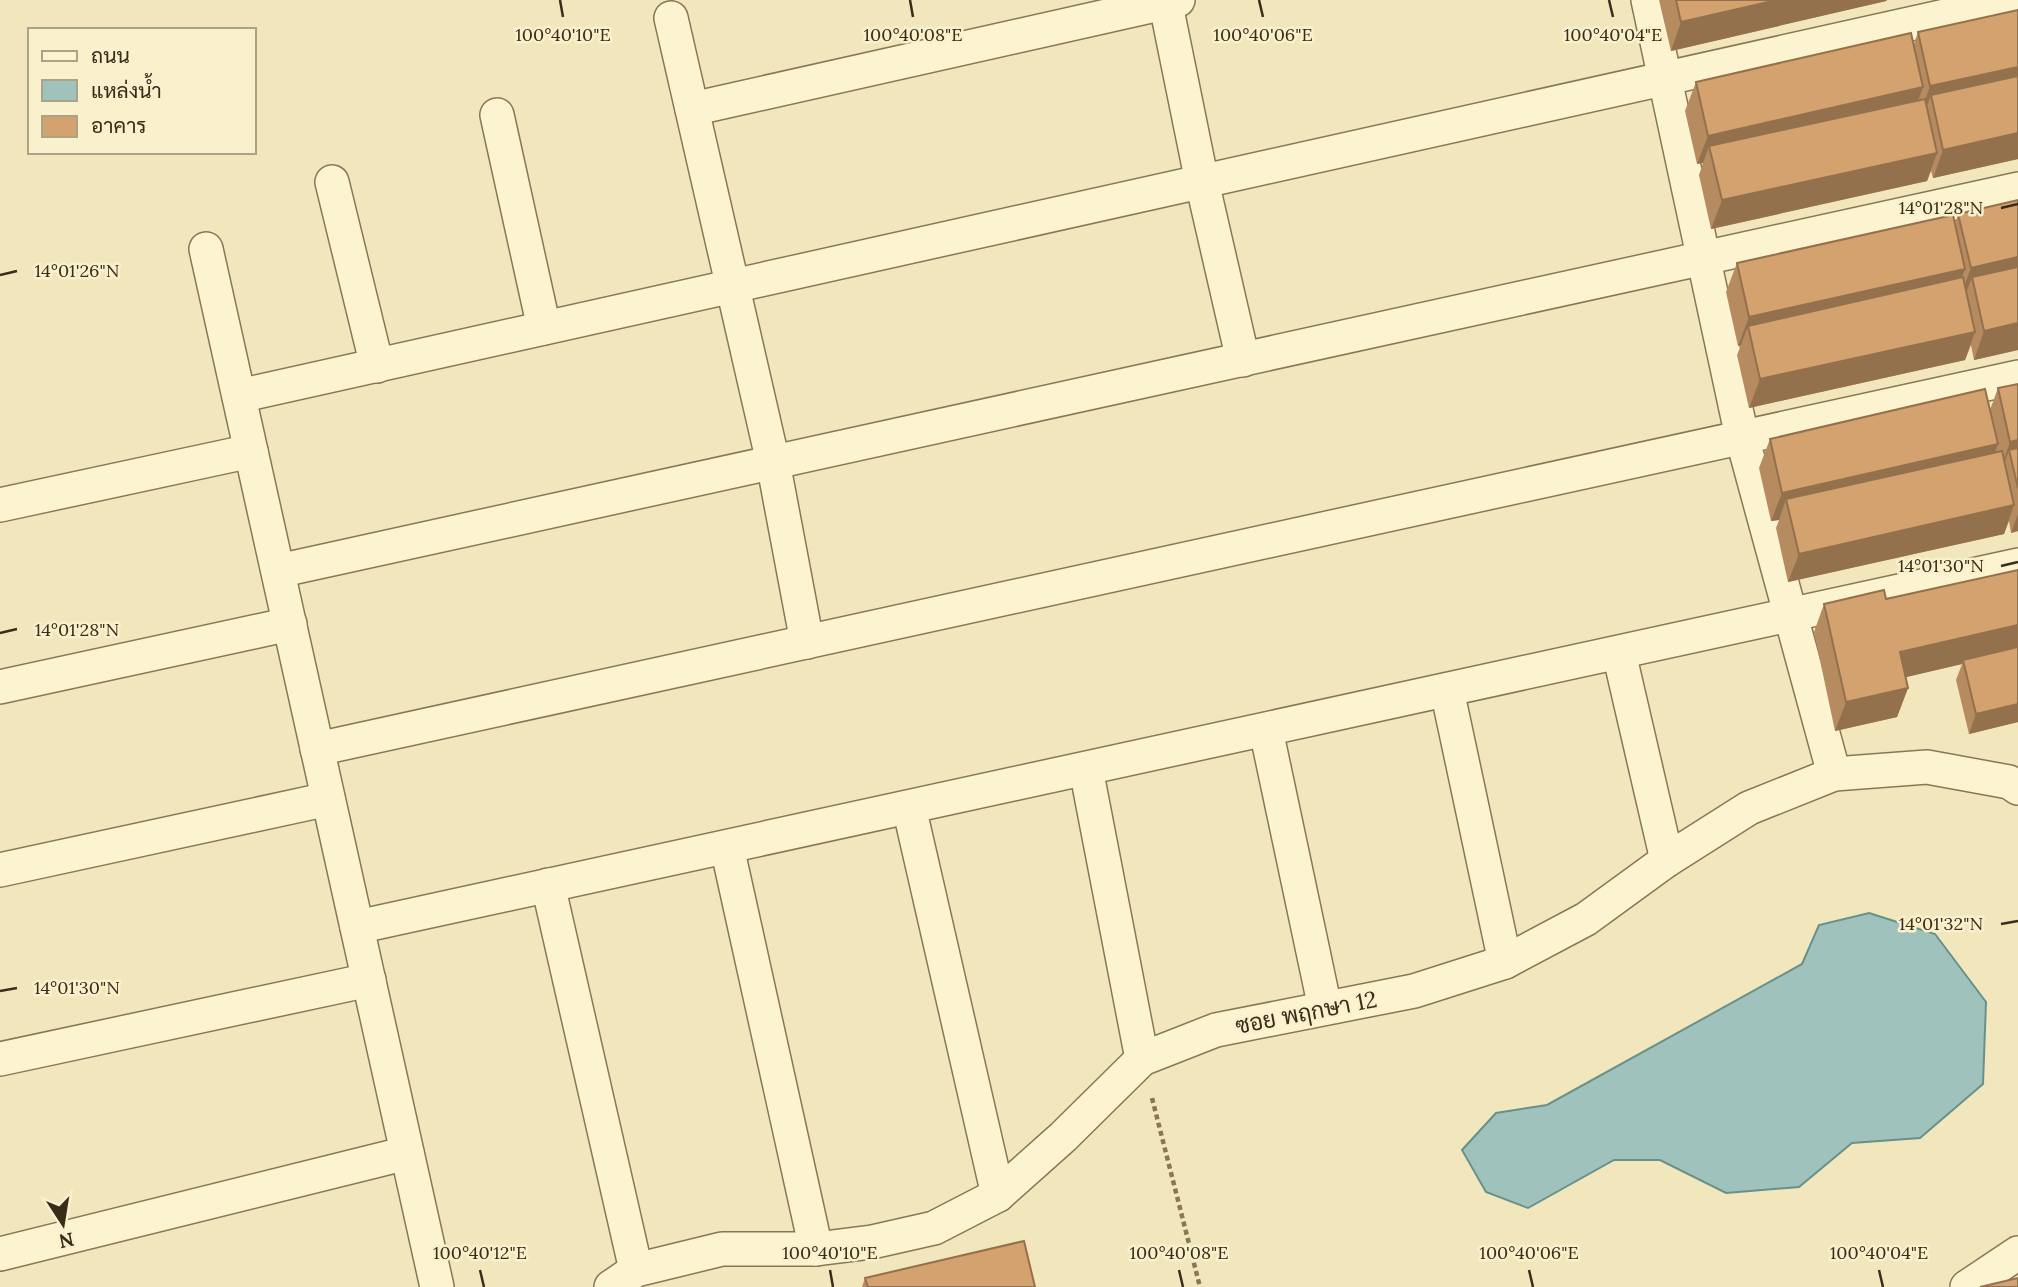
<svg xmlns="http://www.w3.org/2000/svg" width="2018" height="1287" viewBox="0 0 2018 1287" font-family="Lora,Sarabun,serif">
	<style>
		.water { fill: #a0c2bc; stroke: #67918a; stroke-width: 2 }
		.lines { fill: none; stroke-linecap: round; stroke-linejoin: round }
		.street-casing { stroke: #8b7654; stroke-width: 36 }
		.path { stroke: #8b7654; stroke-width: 4.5; stroke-dasharray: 5 3.5; stroke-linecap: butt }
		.street { stroke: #fcf3d0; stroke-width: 33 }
		.wall { fill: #b68b5f }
		.shaded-wall { fill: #94714d }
		.building { fill: #d4a26e; stroke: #94714d; stroke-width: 2 }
		.ticks { fill: none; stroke: #392c1a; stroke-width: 2.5 }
		.labels { text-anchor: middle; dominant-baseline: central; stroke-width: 5; stroke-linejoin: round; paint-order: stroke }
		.street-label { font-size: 23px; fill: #392c1a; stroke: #f9f0cc }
		.ticks-label { font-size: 18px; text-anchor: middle; fill: #392c1a; stroke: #f9f0cc; stroke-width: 5; stroke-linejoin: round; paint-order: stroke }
	</style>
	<rect width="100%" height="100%" fill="#f2e7bc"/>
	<polygon class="water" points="1869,913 1935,934 1986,1002 1983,1084 1920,1138 1852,1143 1799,1187 1726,1193 1660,1160 1614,1160 1528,1208 1486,1192 1462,1150 1496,1113 1547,1105 1802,964 1819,925"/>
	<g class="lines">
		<defs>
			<g id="street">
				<polyline points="1165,0 1202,182 1243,360"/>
				<polyline points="1648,0 1742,437 1834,774"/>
				<polyline points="671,18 773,462 807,642"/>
				<polyline points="692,109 1178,0"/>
				<polyline points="497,115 544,328"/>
				<polyline points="332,182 377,366"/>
				<polyline points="206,249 437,1287"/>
				<polyline points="239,396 2017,0"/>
				<polyline points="0,505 251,451"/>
				<polyline points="278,571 2018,189"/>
				<polyline points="1619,653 1667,860"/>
				<polyline points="0,687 290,624"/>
				<polyline points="1447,690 1505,962"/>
				<polyline points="1266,730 1325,1008"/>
				<polyline points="317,749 2018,377"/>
				<polyline points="1086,769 1142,1059"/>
				<polyline points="909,807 998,1195"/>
				<polyline points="727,847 816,1249"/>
				<polyline points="0,870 328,799"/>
				<polyline points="548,885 636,1270"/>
				<polyline points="357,927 2018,565"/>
				<polyline points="0,1059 369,980"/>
				<polyline points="0,1254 407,1153"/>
				<polyline points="611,1287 636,1270 722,1249 816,1249 872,1242 934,1228 998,1195 1063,1137 1142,1059 1216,1030 1414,991 1505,962 1586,919 1667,860 1749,808 1834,774 1927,767 2009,782 2018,788"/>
				<polyline points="1967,1287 2018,1253"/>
			</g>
		</defs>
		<use href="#street" class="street-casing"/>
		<polyline class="path" points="1152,1098 1200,1287"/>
		<use href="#street" class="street"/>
	</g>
	<g class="wall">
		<polygon points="1659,0 1887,0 1886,1 1671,51"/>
		<polygon points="2018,10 2018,159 1933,178 1931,171 1927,181 1711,229 1699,175 1703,163 1697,164 1685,111 1696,82 1914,44 1918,32"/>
		<polygon points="1958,214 2018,350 1974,360 1971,345 1965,360 1749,408 1737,355 1741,345 1738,346 1726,292 1737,263 1955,224"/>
		<polygon points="2018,384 2018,531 2011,533 2009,521 2004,534 1788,582 1776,528 1779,520 1771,521 1759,468 1770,439 1990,410 1998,388"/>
		<polygon points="2018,570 2018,722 1969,734 1956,680 1962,664 1905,677 1908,688 1897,717 1835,731 1814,632 1824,604 1886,599"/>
		<polygon points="865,1278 1035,1287 862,1287"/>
	</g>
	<g class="shaded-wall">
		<polygon points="1777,0 1887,0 1886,1 1671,51 1681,22"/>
		<polygon points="2018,67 2018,93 1931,95 1924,114 1920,115 1930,86"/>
		<polygon points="1923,87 1913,115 1709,146 1703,163 1697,164 1708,136"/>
		<polygon points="2018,133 2018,159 1933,178 1943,150"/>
		<polygon points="1937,153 1927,181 1711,229 1722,200"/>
		<polygon points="2018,257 2018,284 1972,277 1965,296 1960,297 1971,268"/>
		<polygon points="1965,269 1954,297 1748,326 1741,345 1738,346 1749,317"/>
		<polygon points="2018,323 2018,350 1974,360 1984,331"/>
		<polygon points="1975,332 1965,360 1749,408 1760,379"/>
		<polygon points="2018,440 2018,467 2009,450 2002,470 2000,471 2010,442"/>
		<polygon points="1998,444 1988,472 1786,499 1779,520 1771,521 1782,493"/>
		<polygon points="2014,505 2004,534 1788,582 1799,554"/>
		<polygon points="2018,514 2018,531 2011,533"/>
		<polygon points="2018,625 2018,652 1963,660 1962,664 1890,681 1900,652"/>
		<polygon points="1908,688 1897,717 1835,731 1846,702"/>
		<polygon points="2018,704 2018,722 1969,734 1976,714"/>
	</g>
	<g class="building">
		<polygon points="1676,0 1777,0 1681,22"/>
		<polygon points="2018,10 2018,67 1930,86 1918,32"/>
		<polygon points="1911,33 1923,87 1708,136 1696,82"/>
		<polygon points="2018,76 2018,133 1943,150 1931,95"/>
		<polygon points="1925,99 1937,153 1722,200 1709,146"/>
		<polygon points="2018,200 2018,257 1971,268 1958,214"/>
		<polygon points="1953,215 1965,269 1749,317 1737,263"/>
		<polygon points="2018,267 2018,323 1984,331 1972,277"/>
		<polygon points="1963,277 1975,332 1760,379 1748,326"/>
		<polygon points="2018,384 2018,440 2010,442 1998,388"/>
		<polygon points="1985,389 1998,444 1782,493 1770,439"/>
		<polygon points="2018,448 2018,488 2009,450"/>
		<polygon points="2002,451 2014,505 1799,554 1786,499"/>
		<polygon points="2018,570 2018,625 1900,652 1908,688 1846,702 1824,604 1884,590 1886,599"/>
		<polygon points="2018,647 2018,704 1976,714 1963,660"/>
		<polygon points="1024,1241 1035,1287 868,1287 865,1278"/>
		<polygon points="2018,1278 2018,1287 1980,1287"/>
	</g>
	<path class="ticks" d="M560 0 563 17M910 0 913 17M1259 0 1263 17M1609 0 1613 17M2001 208 2018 204M0 275 17 271M2001 566 2018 562M0 633 17 629M2001 924 2018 921M0 991 17 988M480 1270 484 1287M830 1270 833 1287M1179 1270 1183 1287M1529 1270 1533 1287M1879 1270 1883 1287"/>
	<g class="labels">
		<g class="street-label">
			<text transform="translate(1306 1012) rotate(-11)">ซอย พฤกษา 12</text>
		</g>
	</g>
	<g class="ticks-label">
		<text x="563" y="41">100°40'10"E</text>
		<text x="913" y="41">100°40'08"E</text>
		<text x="1263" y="41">100°40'06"E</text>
		<text x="1613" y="41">100°40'04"E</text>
		<text x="1941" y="214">14°01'28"N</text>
		<text x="77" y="277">14°01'26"N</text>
		<text x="1941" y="572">14°01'30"N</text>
		<text x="77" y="636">14°01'28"N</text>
		<text x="1941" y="930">14°01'32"N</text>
		<text x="77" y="994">14°01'30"N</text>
		<text x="480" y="1259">100°40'12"E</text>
		<text x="830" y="1259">100°40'10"E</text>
		<text x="1179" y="1259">100°40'08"E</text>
		<text x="1529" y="1259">100°40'06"E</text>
		<text x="1879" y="1259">100°40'04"E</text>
	</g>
	<rect x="28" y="28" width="228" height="126" fill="#f9f0cc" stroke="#aca285" stroke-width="2"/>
	<rect x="42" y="51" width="35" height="10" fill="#fcf3d0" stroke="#aca285" stroke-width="2"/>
	<text x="91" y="63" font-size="21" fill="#392c1a">ถนน</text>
	<rect x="42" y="80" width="35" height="21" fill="#a0c2bc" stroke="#aca285" stroke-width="2"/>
	<text x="91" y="98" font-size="21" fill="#392c1a">แหล่งน้ำ</text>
	<rect x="42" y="116" width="35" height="21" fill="#d4a26e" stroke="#aca285" stroke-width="2"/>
	<text x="91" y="133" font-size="21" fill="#392c1a">อาคาร</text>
	<g transform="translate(63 1224) rotate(168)" stroke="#f9f0cc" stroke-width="5" paint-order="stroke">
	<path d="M0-5L12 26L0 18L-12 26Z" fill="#392c1a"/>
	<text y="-10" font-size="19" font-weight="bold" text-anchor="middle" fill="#392c1a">N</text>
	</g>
</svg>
